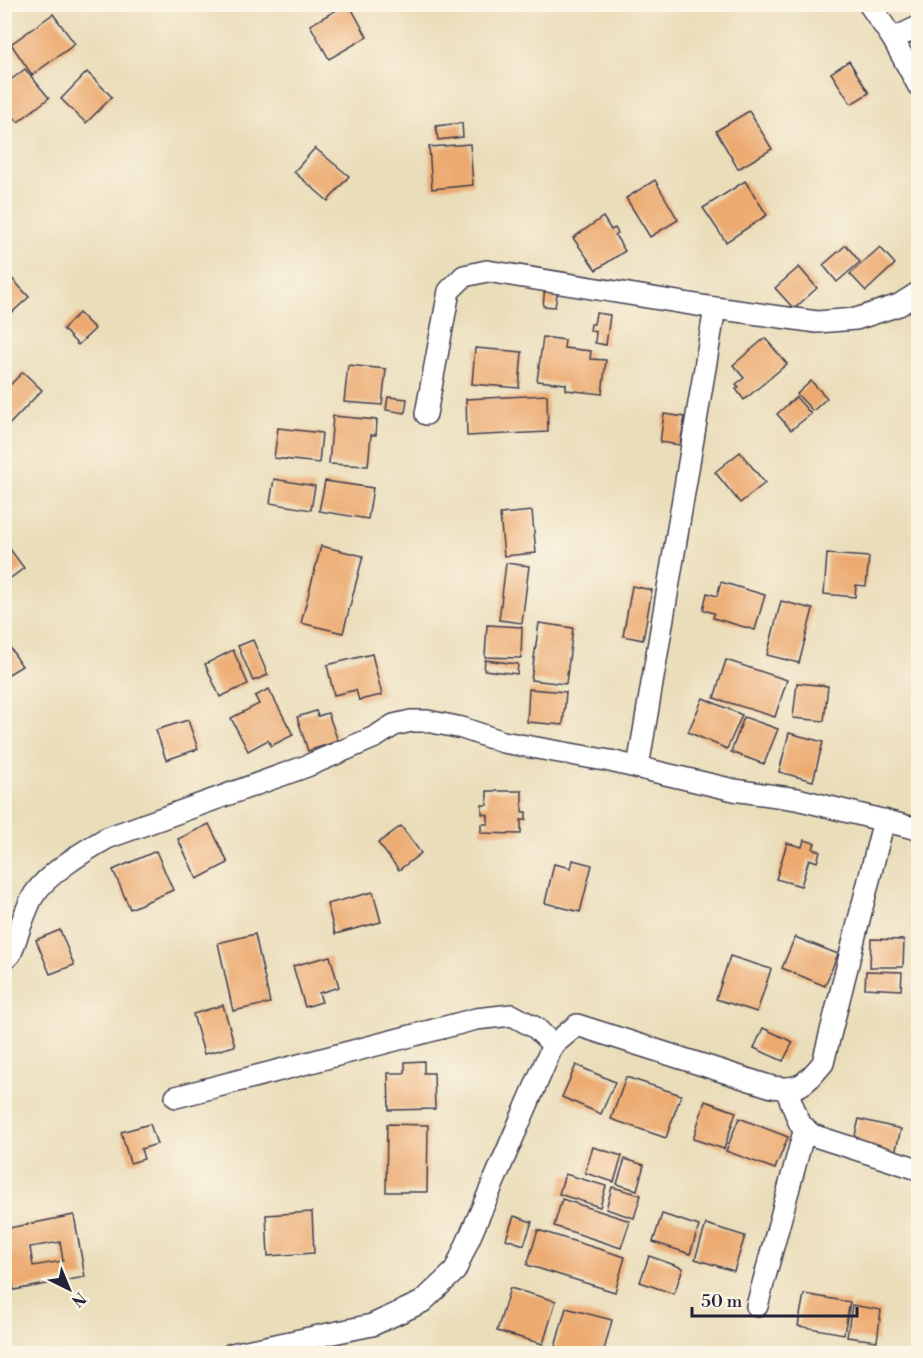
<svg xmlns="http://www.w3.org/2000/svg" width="923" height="1358" viewBox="0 0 923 1358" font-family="'Libre Bodoni',serif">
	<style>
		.building { fill: #ecaa71; fill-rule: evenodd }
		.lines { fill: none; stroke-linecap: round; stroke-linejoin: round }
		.minor-casing { stroke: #403e4e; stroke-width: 24 }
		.minor { stroke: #fff; stroke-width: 21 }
	</style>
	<rect width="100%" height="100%" fill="#fcf5e5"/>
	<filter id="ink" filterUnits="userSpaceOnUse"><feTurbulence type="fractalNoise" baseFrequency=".0167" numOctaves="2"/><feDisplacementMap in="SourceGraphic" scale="12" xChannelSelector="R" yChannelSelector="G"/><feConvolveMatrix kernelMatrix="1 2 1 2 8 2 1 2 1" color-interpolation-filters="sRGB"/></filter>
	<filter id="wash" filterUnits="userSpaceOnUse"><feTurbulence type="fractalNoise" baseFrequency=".008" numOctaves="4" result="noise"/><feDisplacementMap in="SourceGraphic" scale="24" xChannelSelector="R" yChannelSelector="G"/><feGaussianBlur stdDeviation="1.35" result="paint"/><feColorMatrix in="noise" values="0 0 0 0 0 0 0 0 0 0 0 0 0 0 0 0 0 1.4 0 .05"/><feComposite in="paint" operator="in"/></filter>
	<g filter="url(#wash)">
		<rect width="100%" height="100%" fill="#eaddba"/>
		<g id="blocks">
			<g class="building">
				<polygon points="347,4 349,4 367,37 329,59 310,25"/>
				<polygon points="53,14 75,44 32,75 11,44"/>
				<polygon points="849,61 869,93 851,104 831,73"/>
				<polygon points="25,69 49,98 18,122 4,105 4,85"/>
				<polygon points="87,72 112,97 86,123 61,99"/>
				<polygon points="749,111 772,149 738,169 716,131"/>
				<polygon points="462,123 463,137 438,140 436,126"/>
				<polygon points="470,144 473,185 432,189 429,147"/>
				<polygon points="315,148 349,176 328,201 294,172"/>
				<polygon points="655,180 678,220 650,237 626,198"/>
				<polygon points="745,181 767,215 726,242 703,208"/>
				<polygon points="603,217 611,230 615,228 618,233 615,235 625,251 596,270 573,238"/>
				<polygon points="846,245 860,262 837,282 823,265"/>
				<polygon points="880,247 895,264 866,291 850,274"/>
				<polygon points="799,267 817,288 794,309 775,288"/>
				<polygon points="5,271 29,297 7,317 5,314"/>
				<polygon points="545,286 558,288 555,307 543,306"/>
				<polygon points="79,313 95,329 78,345 63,329"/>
				<polygon points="596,313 610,315 606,345 595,343 596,332 590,331 591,324 594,324"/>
				<polygon points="543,337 565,340 564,348 591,351 590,359 606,360 602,394 566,390 566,384 537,381"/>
				<polygon points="765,338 787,364 744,400 736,389 739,387 736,384 744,378 733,365"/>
				<polygon points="475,348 522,352 519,388 472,384"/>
				<polygon points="348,365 386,369 382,405 344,402"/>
				<polygon points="23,372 42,390 4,430 4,391"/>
				<polygon points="811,381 827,398 813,411 797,394"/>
				<polygon points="547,395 548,432 467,436 466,399"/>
				<polygon points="388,397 407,399 405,413 386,410"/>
				<polygon points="796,397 811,414 791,430 777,414"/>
				<polygon points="664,414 685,417 680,445 660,442"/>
				<polygon points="333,416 377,420 376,435 371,435 368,466 329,464"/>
				<polygon points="278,428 322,433 319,463 274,458"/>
				<polygon points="740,452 765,483 740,503 715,472"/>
				<polygon points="274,479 315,486 311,510 270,503"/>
				<polygon points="325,481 373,488 368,519 319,511"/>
				<polygon points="532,511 536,553 504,556 500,514"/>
				<polygon points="7,545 24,568 8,580 4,575 4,547"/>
				<polygon points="321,546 363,556 343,633 301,623"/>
				<polygon points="827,554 869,557 866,586 856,585 855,597 824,594"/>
				<polygon points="506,563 529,566 522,623 499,620"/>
				<polygon points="721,582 765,595 755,630 713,618 714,613 703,610 707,593 717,596"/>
				<polygon points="632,586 652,590 643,640 623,636"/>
				<polygon points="781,601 813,609 799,663 767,655"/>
				<polygon points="539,623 573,628 566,684 531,680"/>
				<polygon points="487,625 522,627 521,658 485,657"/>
				<polygon points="4,638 22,666 4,677"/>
				<polygon points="253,640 268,675 253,681 238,646"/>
				<polygon points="233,650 248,684 220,697 205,664"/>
				<polygon points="372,654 382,695 359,700 356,690 334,695 327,665"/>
				<polygon points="485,660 518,664 517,674 484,670"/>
				<polygon points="726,660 787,680 775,717 714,698"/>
				<polygon points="797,683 828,686 824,721 793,718"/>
				<polygon points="269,689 293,735 271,746 268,740 248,751 231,718 259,704 255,696"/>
				<polygon points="529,689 566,692 563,725 527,722"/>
				<polygon points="703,698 742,715 727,749 688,732"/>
				<polygon points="316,711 318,716 328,713 338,741 308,751 297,717"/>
				<polygon points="744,717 778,729 764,764 731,752"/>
				<polygon points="188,720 198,749 166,760 156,730"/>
				<polygon points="789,733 823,742 813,781 779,772"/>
				<polygon points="487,791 522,791 522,812 526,812 526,820 521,820 521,834 481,833 481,824 488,824 488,815 482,814 482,805 487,805"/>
				<polygon points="209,824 228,863 197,879 178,839"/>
				<polygon points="401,826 421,853 399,870 378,843"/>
				<polygon points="804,840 815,843 813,849 820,851 817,862 809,859 801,886 776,879 787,843 802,847"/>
				<polygon points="156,851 173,890 130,909 113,870"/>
				<polygon points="573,860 592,865 580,912 545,903 554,864 571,868"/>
				<polygon points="373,892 381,922 335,934 327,904"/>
				<polygon points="60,930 74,965 50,974 36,940"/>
				<polygon points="255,934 270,1003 233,1011 218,943"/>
				<polygon points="795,937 838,954 825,986 782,968"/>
				<polygon points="871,939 904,940 903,967 870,967"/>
				<polygon points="330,956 339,987 319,993 322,1002 305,1007 293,966"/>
				<polygon points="730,956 771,969 757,1012 716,999"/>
				<polygon points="866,971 902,972 901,990 865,988"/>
				<polygon points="223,1005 235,1046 204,1054 193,1014"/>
				<polygon points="763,1028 793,1042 783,1061 754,1048"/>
				<polygon points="424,1061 424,1073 434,1073 435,1109 389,1110 388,1073 405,1073 405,1062"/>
				<polygon points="576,1065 615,1082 601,1114 562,1097"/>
				<polygon points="626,1077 681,1095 666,1138 611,1119"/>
				<polygon points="705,1101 736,1112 724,1149 693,1139"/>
				<polygon points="739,1118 788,1137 775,1169 726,1151"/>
				<polygon points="859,1119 901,1129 894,1157 852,1147"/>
				<polygon points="150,1124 157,1144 141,1149 144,1159 130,1163 121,1132"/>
				<polygon points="387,1124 428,1125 427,1192 386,1192"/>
				<polygon points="593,1147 622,1156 614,1182 585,1173"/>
				<polygon points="625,1159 644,1165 637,1190 617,1184"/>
				<polygon points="565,1174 606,1186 600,1207 559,1194"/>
				<polygon points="612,1187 641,1195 634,1218 606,1209"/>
				<polygon points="562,1199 630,1221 621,1248 554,1226"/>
				<polygon points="312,1212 314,1253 268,1256 266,1215"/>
				<polygon points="662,1214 699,1226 690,1254 653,1242"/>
				<path d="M74 1215 85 1277 14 1290 4 1229ZM60 1242 63 1261 33 1266 30 1247Z"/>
				<polygon points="514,1216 532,1222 524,1245 506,1239"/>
				<polygon points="706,1224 745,1236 734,1271 695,1259"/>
				<polygon points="538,1230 625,1257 615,1292 527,1265"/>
				<polygon points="649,1256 683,1268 674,1294 640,1282"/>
				<polygon points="510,1288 556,1301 543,1344 497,1331"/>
				<polygon points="804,1294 850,1302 844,1334 798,1326"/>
				<polygon points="852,1305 881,1310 877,1341 847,1337"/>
				<polygon points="566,1308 612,1320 603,1354 564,1354 554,1351"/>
			</g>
		</g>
	</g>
	<g filter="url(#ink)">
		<use href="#blocks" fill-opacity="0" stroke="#403e4e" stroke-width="1.5"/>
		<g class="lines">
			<defs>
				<g id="minor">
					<polyline points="869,4 893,39 918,85"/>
					<polyline points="893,39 918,27"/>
					<polyline points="426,414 449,291 464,276 487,271 715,308 817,322 856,319 899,305 918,293"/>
					<polyline points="638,767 715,308"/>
					<path d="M4 960 11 953C17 936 23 917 31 900 42 877 84 851 107 838L307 766 375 737 394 725 411 721H427L462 728 503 742 610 761 734 790 797 799 918 829"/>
					<polyline points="786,1089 800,1124 812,1135 918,1169"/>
					<polyline points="176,1097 476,1019 512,1015 536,1028 553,1045"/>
					<polyline points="757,1306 805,1128"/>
					<path d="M232 1354 372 1325 422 1302 455 1271 553 1045 577 1025 772 1087C801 1091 805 1084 823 1063L884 820"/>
				</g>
			</defs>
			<use href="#minor" class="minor-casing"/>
			<use href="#minor" class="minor"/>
		</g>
	</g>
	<rect width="923" height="1358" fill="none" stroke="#fcf5e5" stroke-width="24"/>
	<g transform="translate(69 1289) rotate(137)" stroke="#fcf5e5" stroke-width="4.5" paint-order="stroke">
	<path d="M0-4.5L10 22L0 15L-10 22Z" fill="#22223b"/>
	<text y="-9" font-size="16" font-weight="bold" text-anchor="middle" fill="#22223b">N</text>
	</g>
	<path d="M692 1307v9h165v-9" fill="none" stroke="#22223b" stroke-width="3"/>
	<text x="701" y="1307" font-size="18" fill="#22223b" stroke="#fcf5e5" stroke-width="4.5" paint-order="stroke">50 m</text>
</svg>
